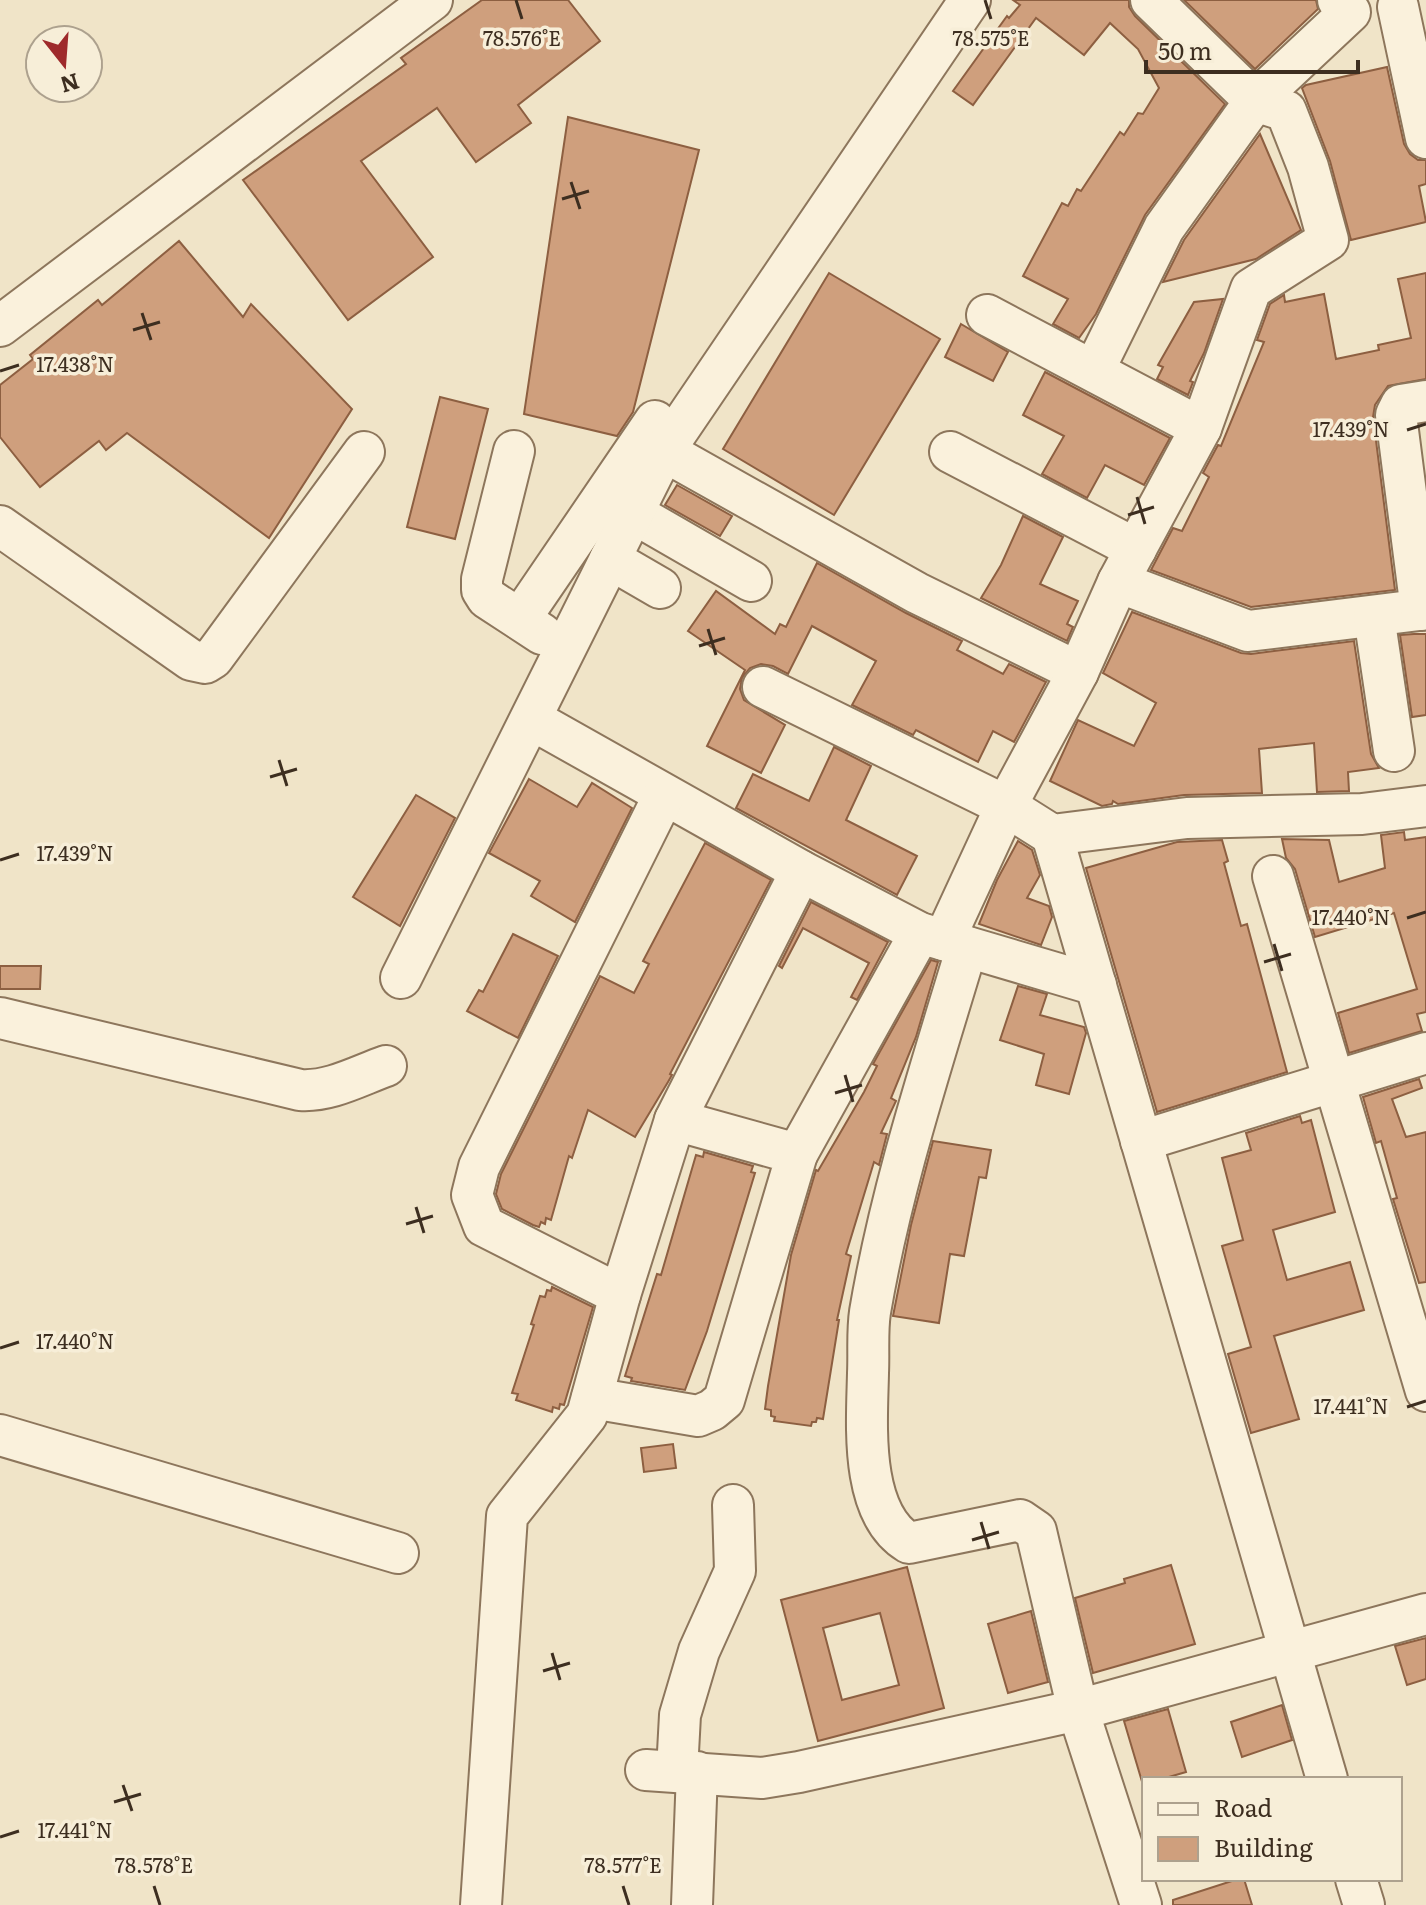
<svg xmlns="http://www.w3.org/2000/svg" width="1426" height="1905" viewBox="0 0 1426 1905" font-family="Literata,serif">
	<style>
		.building { fill: #cf9f7d; stroke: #8d5f41; stroke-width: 2; fill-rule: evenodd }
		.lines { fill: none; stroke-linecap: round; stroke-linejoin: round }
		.minor-casing { stroke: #8d765c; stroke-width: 44 }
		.minor { stroke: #faf1dc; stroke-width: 40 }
		.ticks { fill: none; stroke: #3d2e20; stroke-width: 3 }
		.ticks-label { font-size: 20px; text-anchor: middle; fill: #3d2e20; stroke: #f7eed8; stroke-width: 7; stroke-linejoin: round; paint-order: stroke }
	</style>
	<rect width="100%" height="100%" fill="#f0e4c8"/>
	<g class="building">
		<polygon points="482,0 568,0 600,41 518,105 531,123 476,162 437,108 361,161 433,257 348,320 243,180 406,64 401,58"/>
		<polygon points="1013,0 1129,0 1129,7 1135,16 1225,104 1145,215 1096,314 1079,338 1053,324 1068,299 1023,276 1062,203 1068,206 1077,189 1081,191 1120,132 1124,135 1138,113 1143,114 1159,88 1138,49 1110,23 1084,55 1036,18 973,105 953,91 1007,16 1009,18 1020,5"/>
		<polygon points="1184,0 1316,0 1318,9 1255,69"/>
		<polygon points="1387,67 1404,144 1410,154 1418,160 1426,160 1426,184 1419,186 1426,222 1351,240 1330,161 1302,88 1306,85"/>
		<polygon points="568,117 699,150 633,412 617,436 524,414"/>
		<polygon points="1260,134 1301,230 1256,259 1163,282 1184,240"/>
		<polygon points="179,241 243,317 251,304 352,409 269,538 127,433 106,450 99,441 40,487 0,437 0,385 33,359 30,355 98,300 102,305"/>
		<polygon points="829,273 940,339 834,515 723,449"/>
		<polygon points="1426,273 1426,379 1388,386 1375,405 1373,417 1395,590 1251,607 1151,570 1173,528 1182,531 1209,477 1203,473 1218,445 1221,446 1264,342 1257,340 1270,304 1284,295 1285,302 1324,294 1336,359 1379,350 1378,345 1411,338 1398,279"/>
		<polygon points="1223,299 1204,353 1190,381 1193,382 1188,395 1157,379 1163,367 1158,365 1194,302"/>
		<polygon points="961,324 1008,352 993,381 945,357"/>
		<polygon points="1045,372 1170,438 1144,485 1105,465 1087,498 1042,474 1064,436 1023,415"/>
		<polygon points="440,397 488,409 455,539 407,527"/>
		<polygon points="677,485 732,516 720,536 665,505"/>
		<polygon points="1023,516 1063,537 1040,584 1078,601 1067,624 1073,627 1067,641 981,598 1001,565"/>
		<polygon points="817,563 906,613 962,641 957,650 1003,674 1009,664 1046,682 1014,742 993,731 978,762 916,730 913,735 852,705 876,661 812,626 788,674 773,666 761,664 750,668 742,678 740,689 744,700 785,725 761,773 707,746 745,670 688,631 716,591 775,634 780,624 786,627"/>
		<polygon points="1132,612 1241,653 1251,654 1354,641 1371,754 1379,768 1348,772 1349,791 1317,792 1314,743 1259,749 1262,793 1184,795 1118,804 1113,801 1112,804 1102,806 1050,781 1078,720 1134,746 1156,703 1103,673"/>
		<polygon points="1414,634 1426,634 1426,715 1412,717 1400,635"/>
		<polygon points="834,747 871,766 846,820 917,856 897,895 736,808 753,774 809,801"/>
		<polygon points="529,779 577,807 592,783 632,808 575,922 531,896 540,881 489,853"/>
		<polygon points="416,795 455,818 400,926 353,897"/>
		<polygon points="1404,832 1405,840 1426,837 1426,1012 1417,1014 1422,1031 1349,1053 1338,1013 1417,989 1394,913 1315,937 1295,869 1286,858 1282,839 1329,840 1339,882 1385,868 1381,835"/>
		<polygon points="1222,840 1228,861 1224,863 1241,926 1247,924 1287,1072 1157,1112 1086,868 1177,842"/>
		<polygon points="1018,841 1032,850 1040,875 1027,898 1049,906 1052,917 1041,945 979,924 997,880"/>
		<polygon points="705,843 771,880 670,1074 672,1075 668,1082 635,1137 588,1110 572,1158 569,1156 551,1220 546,1218 545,1224 541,1222 539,1227 533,1225 502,1209 496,1194 501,1174 600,976 634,993 649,964 643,961"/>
		<polygon points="811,902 888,942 857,1000 851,997 869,963 803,928 782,968 779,966"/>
		<polygon points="513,934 558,956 518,1038 467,1011 479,990 483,992"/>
		<polygon points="931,960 938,962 916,1037 891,1098 896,1101 881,1133 887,1134 879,1165 874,1162 846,1254 851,1256 837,1320 839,1320 823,1419 817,1418 816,1422 812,1422 811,1426 774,1421 775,1417 771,1416 771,1410 765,1409 768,1386 791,1255 816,1170 818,1171 864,1092 877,1066 873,1064"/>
		<polygon points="0,966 41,966 40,989 0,989"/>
		<polygon points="1018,986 1047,994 1040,1015 1084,1027 1086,1033 1069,1094 1036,1085 1044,1054 1000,1040"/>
		<polygon points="1419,1079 1422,1088 1392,1099 1406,1137 1426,1132 1426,1282 1419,1283 1393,1199 1397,1198 1381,1141 1376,1143 1363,1097"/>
		<polygon points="1300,1116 1302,1123 1311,1120 1335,1212 1273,1230 1287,1280 1350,1262 1364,1310 1274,1336 1299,1419 1251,1433 1228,1354 1251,1347 1222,1246 1243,1240 1222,1158 1251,1150 1246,1133"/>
		<polygon points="933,1141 991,1150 986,1178 979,1177 964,1256 950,1254 939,1323 893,1316 911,1225"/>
		<polygon points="704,1152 753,1166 751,1172 755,1173 707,1331 685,1390 631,1381 632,1378 625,1376 657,1274 661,1275 696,1155 703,1157"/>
		<polygon points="552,1287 593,1307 564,1405 560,1404 559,1409 553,1407 552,1412 516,1400 518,1394 512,1393 534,1325 531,1324 540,1296 545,1297 547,1290 551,1291"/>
		<polygon points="673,1444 676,1468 644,1472 641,1448"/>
		<polygon points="1171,1565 1195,1644 1093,1673 1075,1598 1125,1583 1124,1579"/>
		<path d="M907 1567 944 1708 818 1741 781 1600ZM880 1613 899 1685 842 1700 823 1628Z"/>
		<polygon points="1031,1611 1048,1682 1008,1693 988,1624"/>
		<polygon points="1426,1638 1426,1679 1407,1685 1395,1646"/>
		<polygon points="1282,1705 1292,1740 1242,1757 1231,1722"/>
		<polygon points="1168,1709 1186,1772 1162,1779 1144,1779 1143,1785 1124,1721"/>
		<polygon points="1238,1879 1244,1879 1252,1905 1173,1905 1173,1900"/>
	</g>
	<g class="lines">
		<defs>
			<g id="minor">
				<polyline points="1398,7 1426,138"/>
				<polyline points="987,315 1201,428"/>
				<polyline points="0,326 432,0"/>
				<polyline points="1094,370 1164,228 1255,101 1350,12 1338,0"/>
				<polyline points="514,451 482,579 482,590 487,598 542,634"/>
				<polyline points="664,451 917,593 1078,672"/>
				<polyline points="950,452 1136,549"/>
				<polyline points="633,513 751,581"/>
				<polyline points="0,526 191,660 205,663 213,658 364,452"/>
				<polyline points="610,559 660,588"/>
				<polyline points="1118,582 1248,631 1426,609"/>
				<polyline points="1421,610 1396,415 1401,405 1426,401"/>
				<polyline points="1374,616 1394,751"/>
				<polyline points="520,619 655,421"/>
				<polyline points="763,687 1006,806 1052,835 1187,818 1362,814 1426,806"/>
				<polyline points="531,719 801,871 920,933 1096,985"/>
				<polyline points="1052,835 1327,1779"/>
				<polyline points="1273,876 1426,1391"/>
				<polyline points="944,940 1006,806 1078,672 1118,582 1201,428 1251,289 1328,240 1308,167 1286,111 1255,101 1151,0"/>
				<path d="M967 947C931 1067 891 1188 870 1312 867 1332 869 1353 868 1373 867 1423 859 1513 909 1543L1020 1520 1036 1531 1078 1710 1141 1905"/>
				<polyline points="401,978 664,451 970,0"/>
				<path d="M0 1018 300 1090C330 1092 358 1076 386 1066"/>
				<polyline points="1141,1141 1426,1053"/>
				<polyline points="797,1154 920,933"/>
				<polyline points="620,1295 484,1226 472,1195 479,1167 664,795"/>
				<polyline points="592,1398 698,1416 712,1410 724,1400 797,1154 675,1120"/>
				<polyline points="0,1435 398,1553"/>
				<polyline points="646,1770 762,1778 799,1772 1078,1710 1426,1614"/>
				<polyline points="677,1771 680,1715 699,1651 735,1571 733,1505"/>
				<polyline points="1356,1879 1364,1905"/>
				<polyline points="481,1905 507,1516 587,1415 620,1295 675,1120 801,871"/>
				<polyline points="692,1905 697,1772"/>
			</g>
		</defs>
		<use href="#minor" class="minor-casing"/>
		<use href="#minor" class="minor"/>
	</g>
	<path class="ticks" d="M516 0 522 19M985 0 991 19M571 182 580 209M562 199 589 191M142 313 151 340M133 330 160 322M0 371 19 365M1407 430 1426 424M1137 497 1145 524M1128 515 1154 507M708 629 716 655M699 646 725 638M279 760 287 786M270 777 297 769M0 860 19 854M1407 918 1426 912M1274 944 1282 971M1264 962 1291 954M845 1075 853 1102M835 1093 862 1085M416 1207 424 1233M406 1224 433 1216M0 1348 19 1342M1407 1407 1426 1401M981 1522 989 1549M972 1540 999 1532M552 1653 560 1680M543 1671 570 1663M123 1785 132 1811M114 1802 141 1794M0 1837 19 1831M154 1886 160 1905M623 1886 629 1905"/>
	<g class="ticks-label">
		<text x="522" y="46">78.576°E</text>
		<text x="991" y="46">78.575°E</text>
		<text x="75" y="372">17.438°N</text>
		<text x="1351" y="437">17.439°N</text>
		<text x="75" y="861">17.439°N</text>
		<text x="1351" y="925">17.440°N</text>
		<text x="75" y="1349">17.440°N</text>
		<text x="1351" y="1414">17.441°N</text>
		<text x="75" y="1838">17.441°N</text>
		<text x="154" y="1873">78.578°E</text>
		<text x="623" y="1873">78.577°E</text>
	</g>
	<rect x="1142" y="1777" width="260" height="104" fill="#f7eed8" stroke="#ada18e" stroke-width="2"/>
	<rect x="1158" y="1803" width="40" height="12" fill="#faf1dc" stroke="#ada18e" stroke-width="2"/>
	<text x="1214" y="1817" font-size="24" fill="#3d2e20">Road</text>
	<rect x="1158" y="1837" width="40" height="24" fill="#cf9f7d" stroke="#ada18e" stroke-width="2"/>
	<text x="1214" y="1857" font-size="24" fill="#3d2e20">Building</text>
	<g transform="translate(64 64) rotate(163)"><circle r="38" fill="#f7eed8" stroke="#ada18e" stroke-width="2"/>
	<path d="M0-6L14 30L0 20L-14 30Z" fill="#9e2a2b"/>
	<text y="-12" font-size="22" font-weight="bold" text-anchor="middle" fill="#3d2e20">N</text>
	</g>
	<path d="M1146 60v12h212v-12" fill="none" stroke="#3d2e20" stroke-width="4"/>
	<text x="1158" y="60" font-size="24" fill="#3d2e20" stroke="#f7eed8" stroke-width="6" paint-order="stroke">50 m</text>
</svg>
